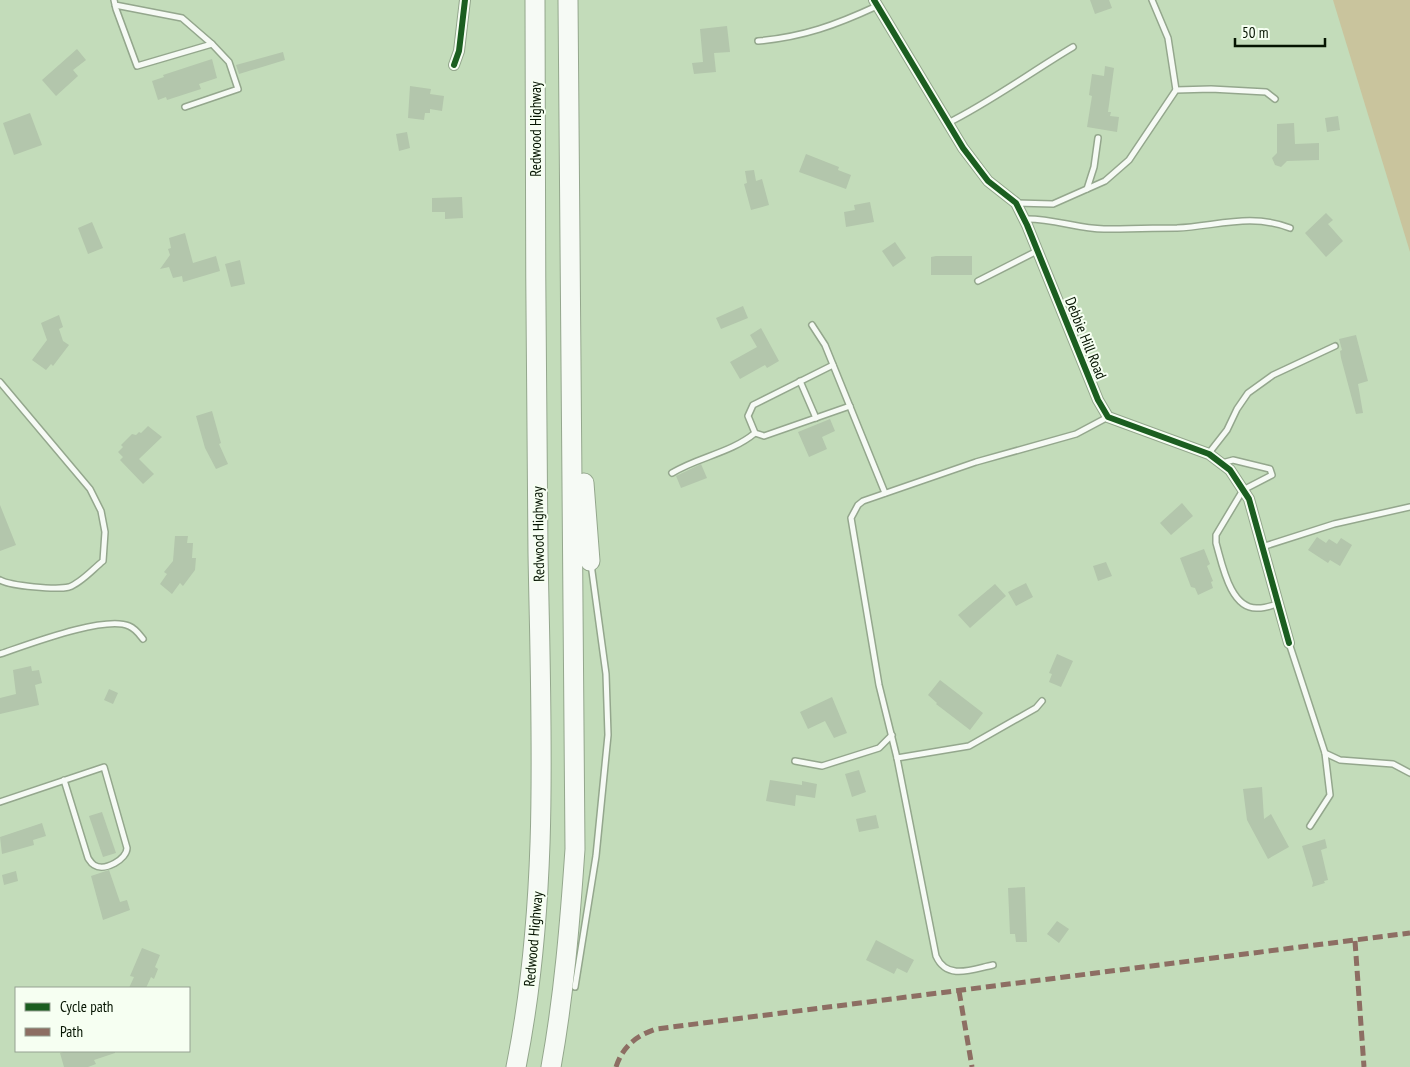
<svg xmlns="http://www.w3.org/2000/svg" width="1410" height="1067" viewBox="0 0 1410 1067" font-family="'PT Sans Narrow',sans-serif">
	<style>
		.green { fill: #c9c49d }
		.building { fill: #b3c6ac }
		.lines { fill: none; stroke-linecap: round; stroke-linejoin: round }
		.lane-casing { stroke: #94a78d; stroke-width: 8 }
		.street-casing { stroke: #94a78d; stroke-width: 12 }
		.highway-casing { stroke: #94a78d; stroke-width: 21 }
		.lane { stroke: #f6faf5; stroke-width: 5 }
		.street { stroke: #f6faf5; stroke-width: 10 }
		.highway { stroke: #f6faf5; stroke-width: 19 }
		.quiet { stroke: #8d6e63; stroke-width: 5; stroke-dasharray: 10 5; stroke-linecap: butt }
		.cycleway-casing { stroke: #f6fff2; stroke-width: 9 }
		.cycleway { stroke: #1b5e20; stroke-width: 6 }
		.labels { text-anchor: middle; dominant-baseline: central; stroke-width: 4; stroke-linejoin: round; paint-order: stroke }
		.street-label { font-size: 15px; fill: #051401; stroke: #f6fff2 }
	</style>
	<rect width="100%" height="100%" fill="#c3dcba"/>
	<polygon class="green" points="1333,0 1410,0 1410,252"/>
	<g class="building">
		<polygon points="1090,0 1109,0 1112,8 1095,14"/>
		<polygon points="727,26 730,52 714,53 716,72 694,74 692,63 703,62 700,29"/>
		<polygon points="77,49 86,60 73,70 78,76 56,96 42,80"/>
		<polygon points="283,52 285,60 239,74 236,65"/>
		<polygon points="212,59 217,78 199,84 201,89 167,100 166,97 158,100 152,81 164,77 163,75"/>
		<polygon points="1105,66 1114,68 1108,112 1111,112 1110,116 1119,117 1117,132 1087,127 1092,96 1089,95 1092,74 1104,76"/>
		<polygon points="410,86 431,89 430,94 444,96 442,111 430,109 430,113 425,113 424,120 408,118"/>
		<polygon points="30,113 42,145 14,155 3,123"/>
		<polygon points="1338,116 1340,130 1327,132 1325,118"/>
		<polygon points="1294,123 1295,144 1319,143 1319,160 1287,161 1281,167 1275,165 1272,158 1277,153 1277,124"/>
		<polygon points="407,132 410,148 399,151 396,134"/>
		<polygon points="806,154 839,167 838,170 851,175 846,189 799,172"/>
		<polygon points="754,170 756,181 762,179 769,205 751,210 744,184 747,183 745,171"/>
		<polygon points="462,197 463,218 445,219 445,212 432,212 432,198"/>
		<polygon points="870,202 874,222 846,227 844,212 855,210 854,205"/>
		<polygon points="1326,213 1333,220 1328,224 1343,241 1326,257 1305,233"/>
		<polygon points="92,222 103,248 88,254 78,228"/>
		<polygon points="185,233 193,263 216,256 220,271 183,282 182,276 173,278 169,267 160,269 170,255 168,249 171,248 169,238"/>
		<polygon points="895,242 906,258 893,267 882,251"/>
		<polygon points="936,256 972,256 972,275 931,275 931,257"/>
		<polygon points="240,260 245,284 231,287 225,264"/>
		<polygon points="743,306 748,318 721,329 716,318"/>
		<polygon points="59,315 63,327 59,329 63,341 69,345 53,366 51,364 46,370 32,360 47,340 41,323"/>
		<polygon points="761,328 779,361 767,368 765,365 740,379 730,362 757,347 750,335"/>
		<polygon points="1356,335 1368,381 1358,384 1363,413 1356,414 1341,358 1340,351 1342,350 1339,339"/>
		<polygon points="212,411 221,443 219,444 228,464 216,469 205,448 196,416"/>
		<polygon points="830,419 835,431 822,437 827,449 809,457 798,432"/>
		<polygon points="148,426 162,437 139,459 154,474 143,484 120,460 123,457 118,452 123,447 121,445 132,434 136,435 139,432 141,433"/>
		<polygon points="701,464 707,478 681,488 676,476"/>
		<polygon points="1182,503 1193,516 1171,535 1160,523"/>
		<polygon points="0,505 16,545 0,551"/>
		<polygon points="175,536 188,536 187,543 193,543 192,558 196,558 195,570 183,586 180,583 172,594 160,584 167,574 164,572 173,561"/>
		<polygon points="1317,537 1326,543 1329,539 1337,544 1341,538 1352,545 1340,566 1330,560 1328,563 1308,550"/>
		<polygon points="1204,549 1210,564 1207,566 1213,581 1211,582 1213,588 1198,595 1195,588 1191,587 1180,558"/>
		<polygon points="1106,562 1112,576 1098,581 1093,566"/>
		<polygon points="1026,583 1033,597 1016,606 1008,592"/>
		<polygon points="995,584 1006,596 970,628 958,615"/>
		<polygon points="1057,654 1073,661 1061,687 1049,682 1052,674 1049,673"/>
		<polygon points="31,666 32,671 39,670 42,683 35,685 39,705 0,714 0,698 16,694 13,670"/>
		<polygon points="940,680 983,713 970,730 936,704 937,703 928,695"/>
		<polygon points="109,689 118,693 113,704 104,700"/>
		<polygon points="832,697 847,733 834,738 825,721 808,729 800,712"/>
		<polygon points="859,770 866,792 852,797 845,774"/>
		<polygon points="770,780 802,785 802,781 817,784 815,798 796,795 795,806 766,801"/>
		<polygon points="1262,787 1264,819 1271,814 1289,847 1268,859 1247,820 1243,789"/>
		<polygon points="102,812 116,853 103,857 89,816"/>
		<polygon points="876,815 879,828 859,832 856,819"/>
		<polygon points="42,823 46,836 33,840 34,845 2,854 0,837"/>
		<polygon points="1325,839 1327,848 1321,850 1328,880 1324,881 1325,883 1312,887 1313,883 1302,846"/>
		<polygon points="109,870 120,902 127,900 130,910 103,920 91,876"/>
		<polygon points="16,871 18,881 4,885 2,875"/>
		<polygon points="1025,887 1027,942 1016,942 1015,934 1010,934 1008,888"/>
		<polygon points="1057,921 1069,929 1059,943 1047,934"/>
		<polygon points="876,940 914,960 907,973 897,968 894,974 866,960"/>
		<polygon points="142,948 160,955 155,967 158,969 154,979 151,977 146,988 129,988 134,977 130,976"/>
		<polygon points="67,1051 115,1051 115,1053 94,1060 96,1064 88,1067 64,1067 60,1053"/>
	</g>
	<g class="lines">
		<defs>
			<g id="lane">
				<polyline points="114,0 116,9 137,66 212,44 182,18 115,5"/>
				<polyline points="1152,0 1168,38 1176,90"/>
				<path d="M758 41C803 37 836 25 877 6"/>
				<polyline points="185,107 238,89 229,62 212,44"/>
				<path d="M948 123C992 101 1031 72 1073 47"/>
				<polyline points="1087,189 1094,167 1098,138"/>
				<polyline points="1016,203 1053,204 1105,181 1129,160 1176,90 1211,89 1266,92 1275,99"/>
				<path d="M1025 219C1052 218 1078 229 1104 229 1129 229 1153 228 1177 228 1217 226 1251 213 1290 228"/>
				<polyline points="978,281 1037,251"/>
				<polyline points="812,325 825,345 885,493"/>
				<polyline points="833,365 753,405 748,416 755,433 764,436 850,406"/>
				<polyline points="800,381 816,418"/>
				<path d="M0 382 90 489 101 511 105 532 103 561C93 569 81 583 69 587 56 590 11 586 0 580"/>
				<polyline points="1209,453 1227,430 1237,409 1248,393 1273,375 1335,346"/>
				<path d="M1222 463 1233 460 1270 469 1272 475 1243 490 1216 535V543C1222 563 1230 610 1258 608 1264 608 1271 606 1277 604"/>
				<path d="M672 473C698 457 731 453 755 433"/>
				<polyline points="1262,547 1334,524 1410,507"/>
				<polyline points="1289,643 1325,753 1340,760 1393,764 1410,773"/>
				<path d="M0 654C27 645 105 615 129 626 136 629 139 634 143 639"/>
				<polyline points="897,758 969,746 1036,708 1042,701"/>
				<polyline points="795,761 822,766 879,748 892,735"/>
				<path d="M0 802 104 767 127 848C127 859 105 872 94 865 91 863 90 861 88 858L64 780"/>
				<polyline points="1310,826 1330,795 1325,753"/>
				<path d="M993 965C973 969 947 981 936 956L897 758 879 685 851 518 858 505 863 501 976 462 1076 434 1108 417"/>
				<polyline points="575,987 596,856 608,735 606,674 591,564"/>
			</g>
			<g id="street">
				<polyline points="874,0 963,148 988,181 1016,203 1027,225 1098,400 1108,417 1209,454 1230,470 1249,499 1289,643"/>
				<polyline points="454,65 459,51 465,0"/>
			</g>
			<g id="highway">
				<polyline points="584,483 590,561"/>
				<path d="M516 1067C550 898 541 724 538 553 536 369 535 184 535 0"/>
				<path d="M551 1067C564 995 570 922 575 849L568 0"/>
			</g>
		</defs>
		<use href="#lane" class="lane-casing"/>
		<use href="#street" class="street-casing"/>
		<use href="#highway" class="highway-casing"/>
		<use href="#lane" class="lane"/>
		<use href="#street" class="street"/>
		<use href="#highway" class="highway"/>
		<g class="quiet">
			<polyline points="1355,941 1364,1067"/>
			<polyline points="959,991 972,1067"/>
			<path d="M616 1067C623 1046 636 1036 656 1029L1410 933"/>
		</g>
		<defs>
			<g id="cycleway">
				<polyline points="874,0 963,148 988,181 1016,203 1027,225 1098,400 1108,417 1209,454 1230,470 1249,499 1289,643"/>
				<polyline points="454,65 459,51 465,0"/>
			</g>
		</defs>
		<use href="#cycleway" class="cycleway-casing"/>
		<use href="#cycleway" class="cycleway"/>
	</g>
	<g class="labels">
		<g class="street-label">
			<text transform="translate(535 129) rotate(-90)">Redwood Highway</text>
			<text transform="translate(1086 338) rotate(68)">Debbie Hill Road</text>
			<text transform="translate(538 534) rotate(-91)">Redwood Highway</text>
			<text transform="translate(533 939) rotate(-85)">Redwood Highway</text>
		</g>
	</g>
	<rect x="15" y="987" width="175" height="65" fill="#f6fff2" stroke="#96a192"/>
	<rect x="25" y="1003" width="25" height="8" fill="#1b5e20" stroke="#96a192"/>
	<text x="60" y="1012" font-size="15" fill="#051401">Cycle path</text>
	<rect x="25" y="1028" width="25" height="8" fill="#8d6e63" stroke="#96a192"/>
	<text x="60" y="1037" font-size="15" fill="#051401">Path</text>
	<path d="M1235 38v8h90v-8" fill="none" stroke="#051401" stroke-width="2.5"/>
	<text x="1242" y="38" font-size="15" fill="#051401" stroke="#f6fff2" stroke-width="4" paint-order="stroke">50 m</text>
</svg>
